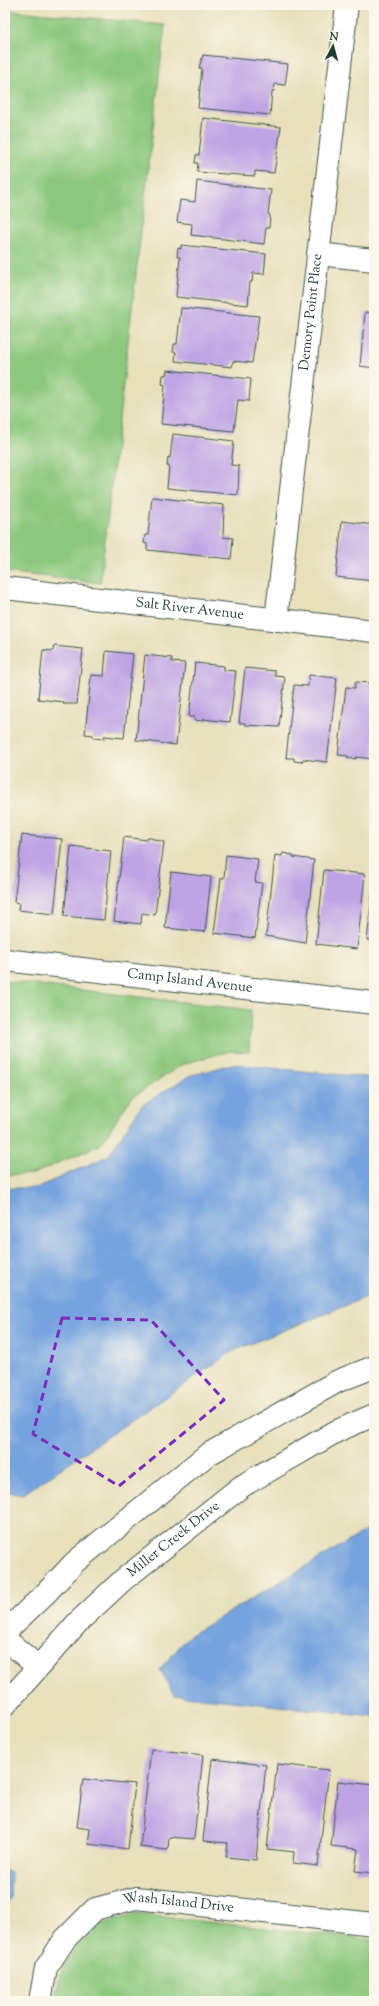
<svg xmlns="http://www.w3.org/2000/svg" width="379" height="2006" viewBox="0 0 379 2006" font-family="'Sorts Mill Goudy',serif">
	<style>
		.green { fill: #8bc77c; stroke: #558258 }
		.water { fill: #75a3de; stroke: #4a7089 }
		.building { fill: #bea4e4 }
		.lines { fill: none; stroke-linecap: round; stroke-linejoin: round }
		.minor-casing { stroke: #3d5548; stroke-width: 24 }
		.minor { stroke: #fff; stroke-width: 22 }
		.marked { fill: none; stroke: #7b2cbf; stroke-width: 3; stroke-dasharray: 8 5; stroke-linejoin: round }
		.labels { text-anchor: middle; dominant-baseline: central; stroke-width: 3; stroke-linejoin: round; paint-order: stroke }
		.street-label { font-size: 14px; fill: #1f3d34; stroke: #fbf7ec }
	</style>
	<rect width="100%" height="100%" fill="#fbf7ec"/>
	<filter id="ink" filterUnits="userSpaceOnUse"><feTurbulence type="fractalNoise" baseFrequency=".025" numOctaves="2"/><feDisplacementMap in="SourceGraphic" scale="8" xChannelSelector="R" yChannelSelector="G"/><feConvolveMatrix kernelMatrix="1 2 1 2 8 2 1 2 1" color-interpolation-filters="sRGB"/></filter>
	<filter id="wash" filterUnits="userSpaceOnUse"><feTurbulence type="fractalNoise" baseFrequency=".012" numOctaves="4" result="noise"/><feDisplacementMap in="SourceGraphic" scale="16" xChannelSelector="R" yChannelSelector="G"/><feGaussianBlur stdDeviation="0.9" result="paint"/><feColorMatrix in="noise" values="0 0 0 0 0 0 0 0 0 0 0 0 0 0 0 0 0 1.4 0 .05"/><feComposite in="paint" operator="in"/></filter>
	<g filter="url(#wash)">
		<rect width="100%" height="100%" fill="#e7e0bb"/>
		<g class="green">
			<polygon points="5,10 165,25 100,583 5,572"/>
			<polygon points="5,981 251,1010 249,1052 230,1051 183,1064 132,1097 100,1145 33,1174 5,1175"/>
			<polygon points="137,1914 374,1940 374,2001 55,2001 60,1974 75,1949 102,1924"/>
		</g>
		<g class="water">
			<polygon points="232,1064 374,1078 374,1294 233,1351 22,1495 5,1491 5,1188 36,1188 108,1156 142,1105 189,1076"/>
			<polygon points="374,1526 374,1716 174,1695 160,1669 189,1636"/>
			<polygon points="5,1870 11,1873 10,1898 5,1907"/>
		</g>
		<g id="blocks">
			<g class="building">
				<polygon points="203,55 288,64 285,85 275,84 274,91 272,91 270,115 198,108 202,68 199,68"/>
				<polygon points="203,118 281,127 274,173 255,171 255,176 197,172 198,163 195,163 196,155 199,155"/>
				<polygon points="197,181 271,190 268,214 270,215 269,228 266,228 264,244 191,235 192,224 177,222 180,200 195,202"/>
				<polygon points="181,245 266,254 264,274 253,273 252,282 250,282 248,305 176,297 180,257 177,257 178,248 181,249"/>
				<polygon points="181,308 259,316 252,363 233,361 232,367 175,361 176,352 173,352 174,344 177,344"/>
				<polygon points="365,312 374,313 374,368 360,366"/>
				<polygon points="167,370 251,379 249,401 238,400 234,431 161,424 165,385 162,384 163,375 166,375"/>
				<polygon points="173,434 234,441 231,465 239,466 238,495 167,488 169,466 167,466 168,457 170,458"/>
				<polygon points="152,497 224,505 223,537 233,538 231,559 147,550 147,544 144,543 145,535 148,535"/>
				<polygon points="342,521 374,525 374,581 336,577"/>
				<polygon points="54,646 83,649 77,704 63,704 64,702 38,699 43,650 53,651"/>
				<polygon points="106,651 133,654 124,738 104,736 104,739 93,738 93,735 85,734 91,675 104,676"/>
				<polygon points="145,655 172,658 172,662 185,663 176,745 136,740"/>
				<polygon points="195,663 224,666 224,670 236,671 230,722 203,719 203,721 194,720 195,717 189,717"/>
				<polygon points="245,668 275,671 275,676 285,677 279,727 245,725 245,723 239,723"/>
				<polygon points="309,675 337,678 327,762 303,759 302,762 294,761 294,758 286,758 294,685 308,686"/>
				<polygon points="355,682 374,683 374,759 356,757 356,759 348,758 348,756 338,755 346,687 355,688"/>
				<polygon points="22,835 62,839 54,914 18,910 19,903 14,902"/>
				<polygon points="124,837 147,840 147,837 164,842 155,915 142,913 141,924 114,921"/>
				<polygon points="71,846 111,851 104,920 64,916"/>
				<polygon points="283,853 293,855 293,857 314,860 305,943 266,936 275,855 282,856"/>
				<polygon points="226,855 258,859 255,882 262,883 255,938 214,933 221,878 224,878"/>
				<polygon points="324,870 365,874 357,949 316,944"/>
				<polygon points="171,872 211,877 205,932 165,928"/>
				<polygon points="373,888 374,888 374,941 367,940"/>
				<polygon points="151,1749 203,1755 194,1839 169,1837 168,1850 140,1847"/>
				<polygon points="212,1759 266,1765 256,1860 226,1857 228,1843 203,1841"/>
				<polygon points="277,1764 329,1770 318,1866 293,1863 294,1852 267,1849"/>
				<polygon points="83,1779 135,1784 128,1849 88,1844 90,1829 77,1827"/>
				<polygon points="338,1781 374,1785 374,1873 355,1871 358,1849 331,1846"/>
			</g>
		</g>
	</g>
	<g filter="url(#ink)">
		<use href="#blocks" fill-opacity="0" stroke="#3d5548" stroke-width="1"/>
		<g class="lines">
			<defs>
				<g id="minor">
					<polyline points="318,254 374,260"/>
					<path id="s1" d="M5 588 374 631"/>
					<path id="s2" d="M276 620 347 5"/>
					<path id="s3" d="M5 960 374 1003"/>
					<polyline points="5,1632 46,1593 75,1562 207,1455 338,1381 374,1367"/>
					<polyline points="5,1639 37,1666"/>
					<path id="s4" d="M5 1705 78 1622 123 1580 242 1486 337 1431 374 1415"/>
					<path id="s5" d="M40 2001 46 1968 65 1939 95 1909 136 1898 374 1924"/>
				</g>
			</defs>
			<use href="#minor" class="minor-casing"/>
			<use href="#minor" class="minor"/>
		</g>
	</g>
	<path class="marked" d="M62 1318 151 1320 224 1400 119 1486 33 1434Z"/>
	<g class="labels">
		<g class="street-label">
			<text stroke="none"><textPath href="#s2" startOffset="310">Demory Point Place</textPath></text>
			<text stroke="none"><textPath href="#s1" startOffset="186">Salt River Avenue</textPath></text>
			<text stroke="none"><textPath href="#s3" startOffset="186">Camp Island Avenue</textPath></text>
			<text stroke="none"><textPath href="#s4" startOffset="237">Miller Creek Drive</textPath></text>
			<text stroke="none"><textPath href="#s5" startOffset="196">Wash Island Drive</textPath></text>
		</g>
	</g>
	<rect width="379" height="2006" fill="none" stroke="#fbf7ec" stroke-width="20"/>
	<g transform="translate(333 46) rotate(6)" stroke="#fbf7ec" stroke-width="3" paint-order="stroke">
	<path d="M0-3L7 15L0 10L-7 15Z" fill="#1f3d34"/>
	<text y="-6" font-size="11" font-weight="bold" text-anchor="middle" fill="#1f3d34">N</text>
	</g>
</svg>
